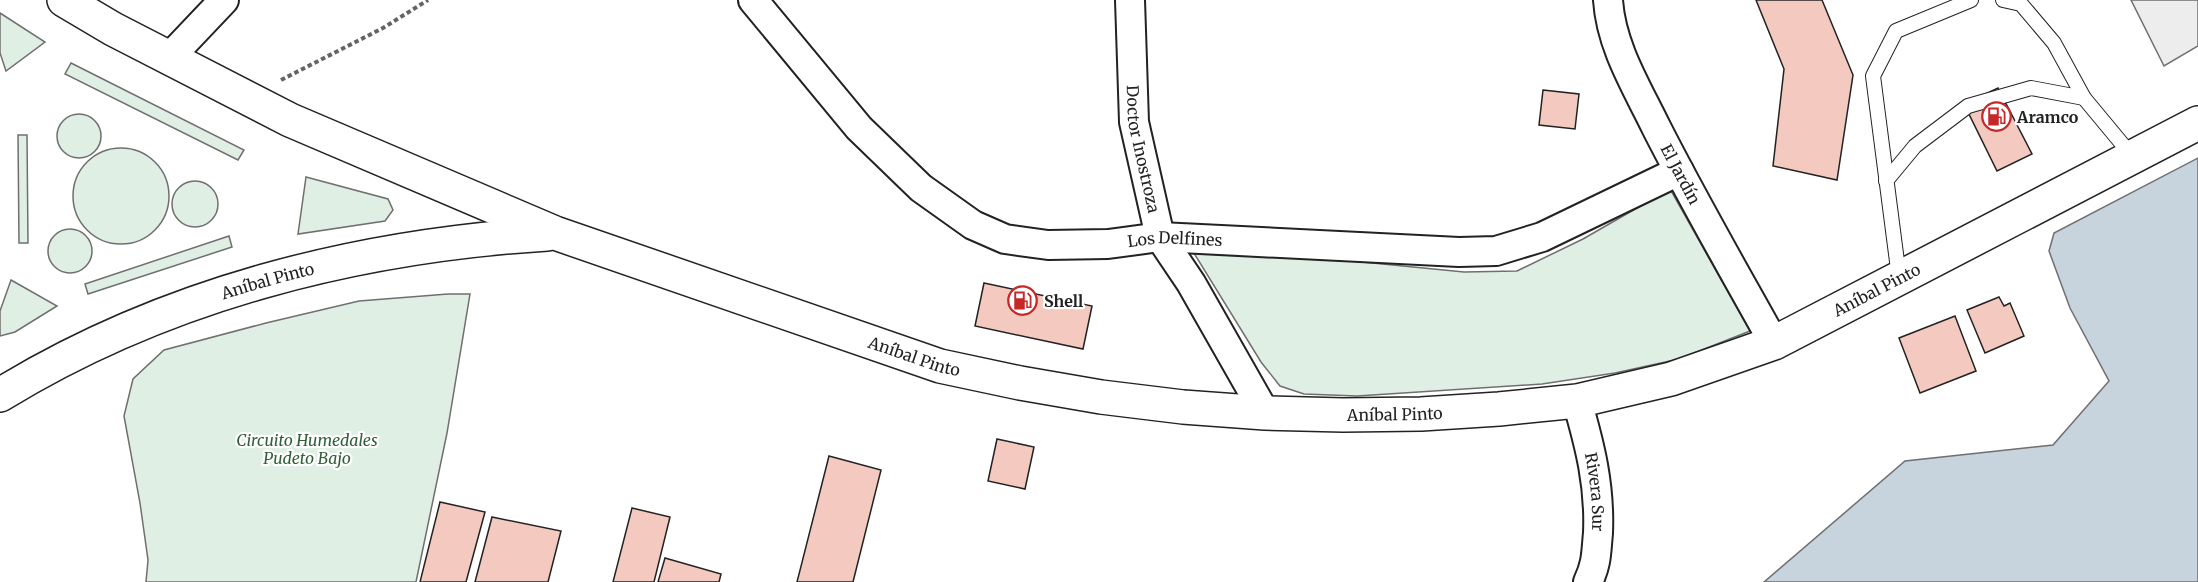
<svg xmlns="http://www.w3.org/2000/svg" width="2198" height="582" viewBox="0 0 2198 582" font-family="Merriweather,serif">
	<style>
		.green { fill: #e0efe3; stroke: #6f6f6f; stroke-width: 1.5 }
		.parking { fill: #ededed; stroke: #6f6f6f; stroke-width: 1.5 }
		.water { fill: #c7d3dd; stroke: #6f6f6f; stroke-width: 1.5 }
		.building { fill: #f3c9c0; stroke: #222; stroke-width: 1.5 }
		.lines { fill: none; stroke-linecap: round; stroke-linejoin: round }
		.lane-casing { stroke: #222; stroke-width: 16 }
		.street-casing { stroke: #222; stroke-width: 32 }
		.primary-casing { stroke: #222; stroke-width: 36 }
		.path { stroke: #646464; stroke-width: 4; stroke-dasharray: 4.5 3; stroke-linecap: butt }
		.lane { stroke: #fff; stroke-width: 14 }
		.street { stroke: #fff; stroke-width: 28 }
		.primary { stroke: #fff; stroke-width: 33 }
		.labels { text-anchor: middle; dominant-baseline: central; stroke-width: 4.5; stroke-linejoin: round; paint-order: stroke }
		.poi-label { font-size: 16px; font-weight: bold; fill: #222; stroke: #fff; text-anchor: start }
		.street-label { font-size: 16px; fill: #222; stroke: #fff }
		.park-label { font-size: 16px; font-style: italic; fill: #2f5e38; stroke: #fff }
	</style>
	<rect width="100%" height="100%" fill="#fff"/>
	<g class="green">
		<polygon points="0,13 45,42 6,71 0,53"/>
		<polygon points="71,63 244,150 238,160 65,74"/>
		<circle cx="79" cy="136" r="22"/>
		<polygon points="18,135 27,135 28,243 19,243"/>
		<circle cx="121" cy="196" r="48"/>
		<polygon points="306,177 388,199 393,210 385,221 298,234"/>
		<circle cx="195" cy="204" r="23"/>
		<polygon points="1670,189 1750,331 1679,359 1615,373 1542,384 1357,396 1304,394 1280,386 1261,362 1189,245 1464,272 1517,271 1583,239"/>
		<circle cx="70" cy="251" r="22"/>
		<polygon points="229,236 232,247 88,294 85,284"/>
		<polygon points="11,280 57,306 15,332 0,336 0,311"/>
		<polygon points="448,294 470,294 447,433 416,582 146,582 148,560 140,503 124,416 133,379 164,350 266,323 359,301"/>
	</g>
	<polygon class="parking" points="2131,0 2198,0 2198,46 2164,66"/>
	<polygon class="water" points="2198,158 2198,582 1764,582 1905,461 2053,445 2109,381 2070,308 2049,251 2054,233"/>
	<g class="building">
		<polygon points="1756,0 1822,0 1853,75 1837,180 1773,166 1784,69"/>
		<polygon points="1998,88 2032,154 1997,171 1964,104"/>
		<polygon points="1543,90 1579,94 1575,129 1539,125"/>
		<polygon points="984,283 1092,306 1083,349 975,326"/>
		<polygon points="1999,297 2004,306 2010,303 2024,336 1985,353 1967,310"/>
		<polygon points="1955,316 1976,371 1920,393 1899,338"/>
		<polygon points="997,439 1034,447 1025,489 988,481"/>
		<polygon points="829,456 881,470 853,582 797,582"/>
		<polygon points="440,502 485,512 466,582 420,582"/>
		<polygon points="632,508 670,517 654,582 613,582"/>
		<polygon points="492,517 561,531 548,582 475,582"/>
		<polygon points="665,558 721,574 719,582 658,582"/>
	</g>
	<g class="lines">
		<defs>
			<g id="lane">
				<polyline points="2003,0 2021,4 2054,43 2084,98 2133,157"/>
				<polyline points="1886,181 1915,146 1968,106 2031,88 2084,98"/>
				<polyline points="1899,277 1873,76 1896,31 1971,0"/>
			</g>
			<g id="street">
				<path id="s1" d="M753 0 859 128 921 188 973 225 1005 239 1048 245 1108 244 1160 237 1459 252 1496 251 1542 237 1679 171"/>
				<path id="s2" d="M1130 0 1134 122 1160 237 1191 283 1265 413"/>
				<path id="s3" d="M1608 0C1611 46 1636 86 1656 127 1693 200 1734 271 1774 343"/>
				<polyline points="169,58 224,0"/>
				<path id="s4" d="M1577 401C1590 446 1600 485 1598 533 1596 553 1597 563 1588 582"/>
			</g>
			<g id="primary">
				<path id="s5" d="M64 0 113 29 290 120 555 233 940 366 1020 383 1101 397 1183 407 1265 413 1343 415 1421 414 1499 409 1577 401 1671 379 1774 343 2198 123"/>
				<path id="s6" d="M0 395C165 294 356 246 547 234"/>
			</g>
		</defs>
		<use href="#lane" class="lane-casing"/>
		<use href="#street" class="street-casing"/>
		<use href="#primary" class="primary-casing"/>
		<polyline class="path" points="281,80 383,28 428,0"/>
		<use href="#lane" class="lane"/>
		<use href="#street" class="street"/>
		<use href="#primary" class="primary"/>
	</g>
	<defs>
		<symbol id="fuel-ring" viewBox="-11 -11 22 22"><circle r="9.5" fill="#fff" stroke="#c62828" stroke-width="1.5"/><path d="M-5.5-6h7V0h2V4h1.3V-2.5L3-4.5l.8-.8L6-3V5H2.5V1h-1V6h-7ZM-4.2-4.7v3.2H.2V-4.7Z" fill="#c62828"/></symbol>
	</defs>
	<g fill-rule="evenodd">
		<use href="#fuel-ring" x="1980" y="100" width="33" height="33"/>
		<use href="#fuel-ring" x="1006" y="284" width="33" height="33"/>
	</g>
	<g class="labels">
		<g class="poi-label">
			<text x="2017" y="117">Aramco</text>
			<text x="1044" y="301">Shell</text>
		</g>
		<g class="street-label">
			<text stroke="none"><textPath href="#s2" startOffset="150">Doctor Inostroza</textPath></text>
			<text stroke="none"><textPath href="#s3" startOffset="190">El Jardín</textPath></text>
			<text stroke="none"><textPath href="#s1" startOffset="522">Los Delfines</textPath></text>
			<text stroke="none"><textPath href="#s6" startOffset="292">Aníbal Pinto</textPath></text>
			<text stroke="none"><textPath href="#s5" startOffset="1914">Aníbal Pinto</textPath></text>
			<text stroke="none"><textPath href="#s5" startOffset="924">Aníbal Pinto</textPath></text>
			<text stroke="none"><textPath href="#s5" startOffset="1410">Aníbal Pinto</textPath></text>
			<text stroke="none"><textPath href="#s4" startOffset="93">Rivera Sur</textPath></text>
		</g>
		<g class="park-label">
			<text x="307" y="440">Circuito Humedales<tspan x="307" dy="18">Pudeto Bajo</tspan></text>
		</g>
	</g>
</svg>
